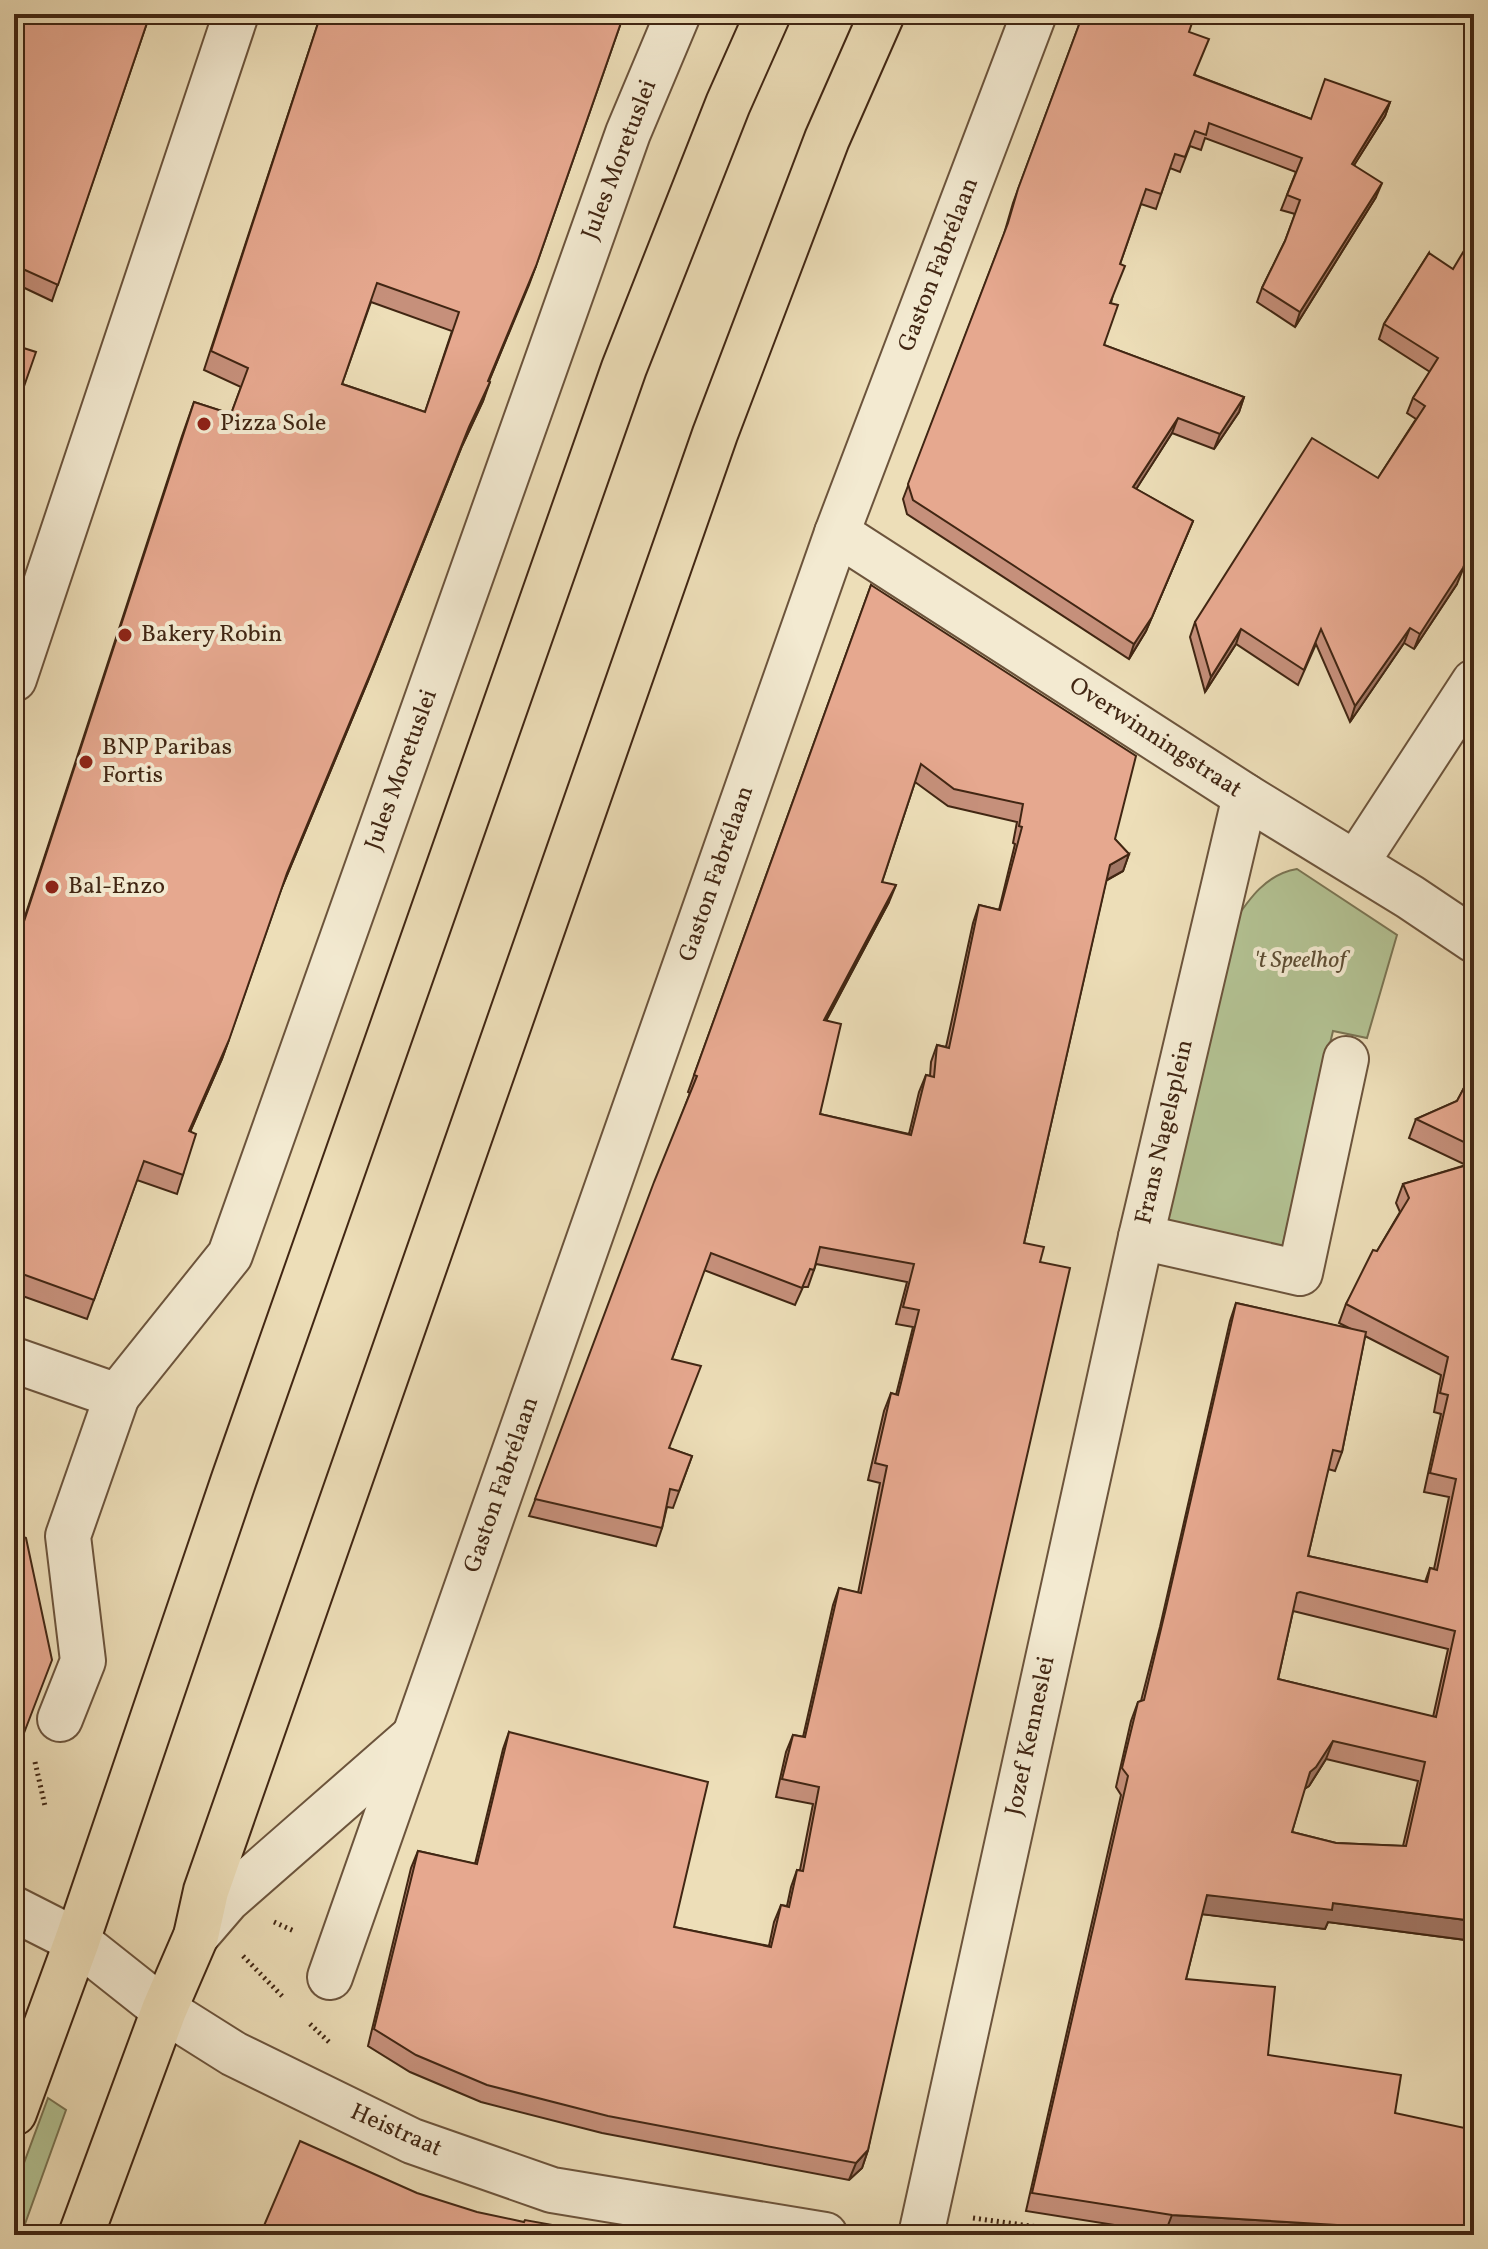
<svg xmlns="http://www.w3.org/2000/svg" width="1488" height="2249" viewBox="0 0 1488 2249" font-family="Vollkorn,serif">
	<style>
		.green { fill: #b3c293; stroke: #7a7453; stroke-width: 2 }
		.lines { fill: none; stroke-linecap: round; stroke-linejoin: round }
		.minor-casing { stroke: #6c543c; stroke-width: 48 }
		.highway-casing { stroke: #412613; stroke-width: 48 }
		.path { stroke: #412613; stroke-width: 5; stroke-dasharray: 2 4; stroke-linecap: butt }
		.minor { stroke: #f3ead1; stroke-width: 44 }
		.highway { stroke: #eddeb8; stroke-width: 44 }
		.wall { fill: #c6907b; stroke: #412613; stroke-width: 2; fill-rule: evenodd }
		.shaded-wall { fill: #a17664; stroke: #412613; stroke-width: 2 }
		.building { fill: #e6a88f; stroke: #412613; stroke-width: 2; fill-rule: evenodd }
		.poi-dot { fill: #8f2418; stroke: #f3ead1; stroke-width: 3 }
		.labels { text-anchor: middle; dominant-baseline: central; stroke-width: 8; stroke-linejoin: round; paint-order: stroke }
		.street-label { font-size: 24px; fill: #412613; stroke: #f3ead1 }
		.poi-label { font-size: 24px; fill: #412613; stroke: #f3ead1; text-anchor: start }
		.park-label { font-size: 24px; font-style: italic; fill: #5e4d33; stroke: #f3ead1 }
	</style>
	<rect width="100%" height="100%" fill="#eddeb8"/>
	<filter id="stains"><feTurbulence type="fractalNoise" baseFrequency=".0025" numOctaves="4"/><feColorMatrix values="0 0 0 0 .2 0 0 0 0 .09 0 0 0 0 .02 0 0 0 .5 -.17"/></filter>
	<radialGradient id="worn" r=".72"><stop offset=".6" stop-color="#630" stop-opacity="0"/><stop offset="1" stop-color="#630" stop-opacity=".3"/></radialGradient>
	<g class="green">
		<path d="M1297 869 1397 935 1367 1038 1333 1031 1282 1248 1162 1222 1233 923C1249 899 1266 874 1297 869Z"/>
		<polygon points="48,2098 66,2110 21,2235 14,2235 14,2190"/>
	</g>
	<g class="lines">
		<defs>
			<g id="minor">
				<polyline points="837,533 1245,796 1410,897 1474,940"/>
				<polyline points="14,679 236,14"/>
				<polyline points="1356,863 1474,682"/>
				<polyline points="1141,1237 1300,1273 1346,1059"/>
				<polyline points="14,1360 117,1396 230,1255 628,133 678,14"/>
				<polyline points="60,1719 83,1661 68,1536 117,1396"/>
				<polyline points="14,1909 77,1941 164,2010 234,2054 412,2141 552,2190 825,2235"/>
				<polyline points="196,1936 227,1900 412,1738"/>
				<polyline points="330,1977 837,533 1034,14"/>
				<polyline points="921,2235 1141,1237 1245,796"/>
			</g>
			<g id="highway">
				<polyline points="14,2113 77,1941 234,1479 624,368 728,104 768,14"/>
				<polyline points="81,2235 164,2010 196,1936 206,1891 715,434 827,139 882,14"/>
			</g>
		</defs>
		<use href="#minor" class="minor-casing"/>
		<use href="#highway" class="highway-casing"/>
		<g class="path">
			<polyline points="35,1762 45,1806"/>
			<polyline points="274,1922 294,1931"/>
			<polyline points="243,1956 283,1997"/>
			<polyline points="310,2024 329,2042"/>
			<polyline points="973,2218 1095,2235"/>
		</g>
		<use href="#minor" class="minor"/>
		<use href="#highway" class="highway"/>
	</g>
	<g class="wall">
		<polygon points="14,14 150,14 52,301 14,283"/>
		<path d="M321 14H624L536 266 489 381 483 401 462 446 368 681 282 887 222 1059 190 1132 183 1175 177 1194 137 1180 87 1319 14 1293V950L182 436 194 402 231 414 241 387 204 370ZM371 302 452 331 425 412 342 384Z"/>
		<polygon points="1083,14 1189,32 1195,75 1311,119 1390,102 1385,116 1354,165 1376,197 1295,327 1257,302 1262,288 1285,241 1295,214 1281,210 1296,172 1205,138 1201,150 1190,146 1180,172 1170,168 1156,209 1141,204 1120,264 1111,303 1104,345 1244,397 1239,412 1214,449 1172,433 1136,489 1193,521 1146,631 1129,659 907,514 903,499 1004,234 1013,203"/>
		<polygon points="1429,253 1457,584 1414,649 1404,643 1350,722 1316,644 1298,685 1236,644 1205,692 1190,637 1195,622 1378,478 1416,419 1407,413 1413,398 1430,372 1379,339 1384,324"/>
		<path d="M871 585 1129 854 1123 871 1106 881 1024 1243 1040 1262 868 2150 862 2168 849 2180 602 2133 481 2102 410 2072 368 2046 411 1868 418 1851 475 1864 503 1749 509 1732 674 1927 769 1946 774 1922 781 1905 787 1906 791 1887 797 1870H800L813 1804 776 1797 786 1752 793 1735 803 1737 833 1605 839 1588 858 1593 880 1483 868 1480 884 1411 891 1393 896 1395 913 1327 896 1324 907 1282 816 1264 808 1287H803L795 1305 704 1270 672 1359 669 1448 692 1456 673 1508 667 1507 662 1528 656 1546 529 1516 690 1093 688 1092ZM915 782 948 806 1017 822 1013 843 1015 844 999 910 979 905 973 923 946 1047 937 1045 931 1062 930 1076 926 1075 919 1092 909 1134 820 1114 826 1021 889 902 882 882Z"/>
		<path d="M1474 1069V1941L1328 1922 1325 1929 1202 1914 1186 1979 1268 2055 1395 2113 1474 2235H1191L1165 2233 1026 2211 1121 1795 1116 1787 1131 1721 1138 1702 1141 1701 1160 1627 1230 1321 1236 1303 1351 1329 1339 1323 1346 1304 1400 1212 1396 1203 1403 1184 1466 1165 1409 1138 1416 1119 1457 1101ZM1365 1336 1441 1375 1434 1412 1441 1414 1424 1492 1449 1497 1434 1569 1430 1568 1425 1582 1308 1556 1328 1469 1335 1471 1342 1452ZM1293 1611 1448 1649 1433 1717 1278 1679ZM1326 1759 1418 1781 1403 1846 1336 1843 1292 1832 1304 1789 1309 1786Z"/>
	</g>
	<g class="shaded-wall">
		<polygon points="1390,102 1385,116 1346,178 1352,164"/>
		<polygon points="1382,183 1376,197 1295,327 1300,312"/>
		<polygon points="536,266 529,285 481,400 488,381"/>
		<polygon points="490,382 483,401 462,446 368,681 280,892 469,427"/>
		<polygon points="1244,397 1239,412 1214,449 1220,434"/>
		<polygon points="1178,418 1172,433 1128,502 1133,487"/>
		<polygon points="1193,521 1146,631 1129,659 1134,644"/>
		<polygon points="1474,542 1457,584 1414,649 1420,634"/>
		<polygon points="1410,628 1404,643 1350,722 1355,706"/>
		<polygon points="1241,629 1236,644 1205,692 1211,677"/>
		<polygon points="1129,854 1123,871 1103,882 1110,865"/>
		<polygon points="896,885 889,902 817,1037 824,1020"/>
		<polygon points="229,1040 222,1059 182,1150 189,1131"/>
		<polygon points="1333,1741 1326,1759 1309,1786 1303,1790 1310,1772"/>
		<polygon points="1207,1895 1333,1903 1474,1921 1474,1941 1328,1922 1325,1929 1200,1914"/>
		<polygon points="868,2150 862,2168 849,2180 856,2163"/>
		<polygon points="1172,2215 1337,2225 1334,2235 1191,2235 1165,2233"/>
	</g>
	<g class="building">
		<polygon points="14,14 150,14 58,285 14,265"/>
		<path d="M321 14H624L536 266 488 381 490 382 469 427 375 662 287 873 229 1040 189 1131 196 1134 183 1175 144 1161 94 1300 14 1271V952L194 402 231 414 248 368 211 351ZM377 283 459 312 425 412 342 384Z"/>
		<polygon points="1083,14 1195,14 1189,32 1209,39 1194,75 1311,119 1325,79 1390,102 1352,164 1382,183 1300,312 1262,288 1285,241 1300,200 1287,195 1302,158 1209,123 1206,135 1195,131 1185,157 1175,154 1161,194 1146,189 1120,264 1125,266 1110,303 1118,305 1104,345 1244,397 1220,434 1178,418 1133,487 1193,521 1152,617 1134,644 913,500 908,484 1008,223 1018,189"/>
		<polygon points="1474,234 1474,542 1463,568 1420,634 1410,628 1355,706 1321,629 1304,670 1241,629 1211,677 1195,622 1312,438 1378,478 1425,406 1413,398 1438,358 1384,324 1429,253 1453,269"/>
		<polygon points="14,345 36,352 14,415"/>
		<path d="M871 585 1136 756 1115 839 1129 854 1110 865 1024 1243 1044 1247 1040 1262 1070 1268 868 2150 856 2163 608 2116 487 2085 416 2055 374 2029 418 1851 477 1864 509 1732 708 1782 674 1927 771 1947 781 1905 789 1907 797 1870 803 1871 819 1787 782 1779 793 1735 805 1737 839 1588 861 1593 887 1466 875 1463 891 1393 898 1395 919 1310 903 1307 914 1264 820 1247 814 1270 810 1269 802 1288 711 1253 672 1359 701 1366 669 1448 692 1456 679 1491 670 1489 662 1528 535 1499 654 1182 697 1076 694 1075ZM921 764 954 789 1023 804 1019 826 1022 827 1000 910 979 905 949 1048 937 1045 934 1077 926 1075 911 1135 820 1114 841 1024 824 1020 896 885 882 882Z"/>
		<polygon points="1474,1069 1474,1147 1416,1119 1457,1101"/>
		<path d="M1474 1163V1921L1333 1903 1332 1910 1207 1895 1186 1979 1275 1987 1268 2055 1401 2075 1395 2113 1474 2130V2235H1385L1337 2225 1172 2215 1032 2193 1128 1776 1122 1768 1138 1702 1144 1700 1166 1608 1236 1303 1366 1332 1342 1452 1333 1450 1308 1556 1427 1582 1430 1568 1437 1570 1456 1479 1430 1473 1448 1395 1440 1393 1448 1357 1346 1304 1373 1250 1377 1251 1409 1198 1403 1184ZM1300 1592 1455 1631 1436 1717 1278 1679 1297 1593ZM1333 1741 1425 1762 1406 1846 1336 1843 1292 1832 1310 1772 1316 1767Z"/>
		<polygon points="14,1533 26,1538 52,1660 14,1759"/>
		<polygon points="300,2141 417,2193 477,2212 524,2222 525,2220 608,2235 260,2235"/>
	</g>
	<g class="poi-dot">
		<circle cx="204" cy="424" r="8"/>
		<circle cx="125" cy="635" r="8"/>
		<circle cx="86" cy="762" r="8"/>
		<circle cx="52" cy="887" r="8"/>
	</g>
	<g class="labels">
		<g class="street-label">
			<text transform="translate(620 160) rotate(-69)">Jules Moretuslei</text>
			<text transform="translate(939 265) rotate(-69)">Gaston Fabrélaan</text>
			<text transform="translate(1155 738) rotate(33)">Overwinningstraat</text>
			<text transform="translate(402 770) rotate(-70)">Jules Moretuslei</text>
			<text transform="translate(717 874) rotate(-71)">Gaston Fabrélaan</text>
			<text transform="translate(1165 1132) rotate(-77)">Frans Nagelsplein</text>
			<text transform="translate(502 1485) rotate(-71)">Gaston Fabrélaan</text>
			<text transform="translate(1031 1736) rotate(-78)">Jozef Kenneslei</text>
			<text transform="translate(396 2131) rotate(24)">Heistraat</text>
		</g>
		<g class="poi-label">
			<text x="220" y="424">Pizza Sole</text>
			<text x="141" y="635">Bakery Robin</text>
			<text x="102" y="748">BNP Paribas<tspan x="102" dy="28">Fortis</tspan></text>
			<text x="68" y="887">Bal-Enzo</text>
		</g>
		<g class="park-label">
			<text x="1300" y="961">'t Speelhof</text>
		</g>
	</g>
	<rect width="1488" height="2249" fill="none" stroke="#eddeb8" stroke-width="48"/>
	<rect x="16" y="16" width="1456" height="2217" fill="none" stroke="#412613" stroke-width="4"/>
	<rect x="24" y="24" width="1440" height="2201" fill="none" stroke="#412613" stroke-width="2"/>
	<rect width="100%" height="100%" filter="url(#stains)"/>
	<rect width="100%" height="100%" fill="url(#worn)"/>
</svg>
